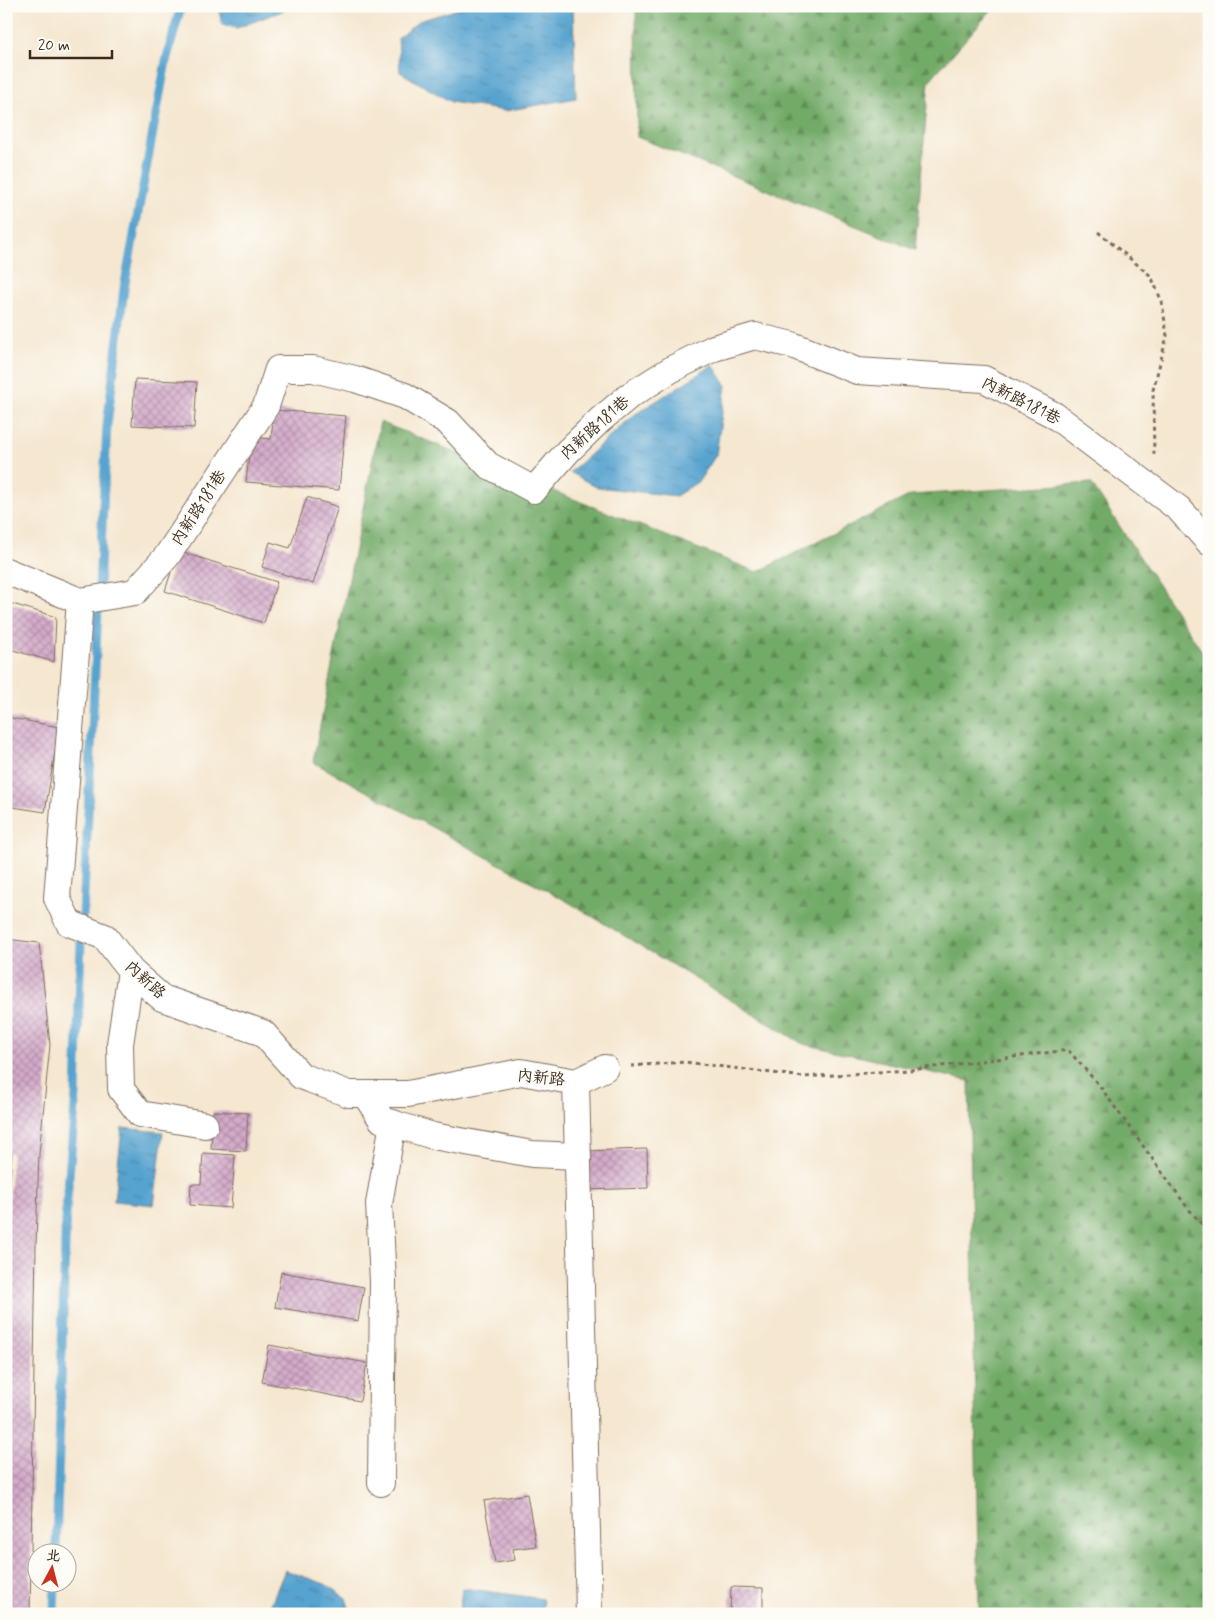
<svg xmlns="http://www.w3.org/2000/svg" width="1215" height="1620" viewBox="0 0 1215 1620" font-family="Mynerve,'LXGW WenKai TC',sans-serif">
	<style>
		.forest { fill: url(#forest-firs); stroke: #566a43 }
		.water { fill: url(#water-ripples); stroke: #486676 }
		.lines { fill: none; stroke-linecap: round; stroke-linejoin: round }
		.stream { stroke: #56a3cf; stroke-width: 9 }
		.building { fill: url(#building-cross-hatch) }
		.minor-casing { stroke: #7c6c5c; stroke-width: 28 }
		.path { stroke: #7c6c5c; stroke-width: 3; stroke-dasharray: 4 4; stroke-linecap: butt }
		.minor { stroke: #fff; stroke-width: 26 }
		.labels { text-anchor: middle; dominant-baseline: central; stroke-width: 5; stroke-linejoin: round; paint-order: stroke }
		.street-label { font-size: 16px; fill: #3b2a1e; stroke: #fdfcf7 }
	</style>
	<defs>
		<pattern id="forest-firs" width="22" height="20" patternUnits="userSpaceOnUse" patternTransform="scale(1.25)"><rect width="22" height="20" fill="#72aa68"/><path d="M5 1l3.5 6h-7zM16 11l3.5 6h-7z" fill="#5f8b55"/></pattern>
		<pattern id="water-ripples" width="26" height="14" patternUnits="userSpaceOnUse" patternTransform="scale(1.25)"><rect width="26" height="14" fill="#56a3cf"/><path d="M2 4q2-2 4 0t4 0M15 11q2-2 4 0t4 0" fill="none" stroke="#4885a7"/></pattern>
		<pattern id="building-cross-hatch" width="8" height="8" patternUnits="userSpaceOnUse" patternTransform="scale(1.25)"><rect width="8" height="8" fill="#d4abcb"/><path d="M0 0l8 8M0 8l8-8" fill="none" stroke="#ad8ba4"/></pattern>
	</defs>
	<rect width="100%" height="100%" fill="#fdfcf7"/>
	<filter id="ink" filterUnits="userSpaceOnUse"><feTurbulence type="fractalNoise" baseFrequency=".02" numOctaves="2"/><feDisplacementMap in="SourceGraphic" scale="10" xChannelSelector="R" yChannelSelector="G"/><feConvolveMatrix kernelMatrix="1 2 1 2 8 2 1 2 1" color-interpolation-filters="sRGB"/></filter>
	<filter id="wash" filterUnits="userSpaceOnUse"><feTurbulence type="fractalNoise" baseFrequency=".0096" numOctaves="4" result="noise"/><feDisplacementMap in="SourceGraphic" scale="20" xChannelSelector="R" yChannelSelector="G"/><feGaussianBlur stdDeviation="1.12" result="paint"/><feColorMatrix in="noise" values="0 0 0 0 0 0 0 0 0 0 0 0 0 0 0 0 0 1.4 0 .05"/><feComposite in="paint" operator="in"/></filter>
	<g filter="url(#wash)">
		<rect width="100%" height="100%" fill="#f5e7d0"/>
		<g class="forest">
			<polygon points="636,6 995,6 929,81 915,250 637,137"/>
			<polygon points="380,422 757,572 911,495 1091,483 1209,662 1209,1614 979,1614 969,1081 803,1044 570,903 313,762"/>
		</g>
		<g class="water">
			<polygon points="218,6 295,6 237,28 222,25"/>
			<polygon points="468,6 573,6 576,98 505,111 451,102 400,72 398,38 419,21"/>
			<polygon points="713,365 726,385 716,455 699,481 676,496 596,487 570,472 634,415"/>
			<polygon points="122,1128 163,1132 154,1205 114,1201"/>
			<polygon points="285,1570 325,1584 346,1598 351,1614 267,1614"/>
			<polygon points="462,1588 544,1599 542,1614 459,1614"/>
		</g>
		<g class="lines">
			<g class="stream">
				<polyline points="83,915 107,425 124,289 166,61 181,6"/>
				<polyline points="56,1552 66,1210 76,1095 81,941"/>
				<polyline points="54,1614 55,1582"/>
			</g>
		</g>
		<g id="blocks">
			<g class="building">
				<polygon points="135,379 197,382 194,428 132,425"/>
				<polygon points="274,410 346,416 339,490 246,482 251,437 271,439"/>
				<polygon points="307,497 338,507 313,584 262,567 270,542 290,548"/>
				<polygon points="178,551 277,582 264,623 165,591"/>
				<polygon points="6,602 56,617 54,662 6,648"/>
				<polygon points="6,717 59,727 45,812 6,806"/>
				<polygon points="6,939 39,943 50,1045 39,1154 36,1244 30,1614 6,1614 6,1221 8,1221 12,1153 6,1152"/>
				<polygon points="213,1111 248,1113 246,1151 211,1149"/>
				<polygon points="647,1149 648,1188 585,1190 584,1151"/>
				<polygon points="203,1153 235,1155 231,1208 190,1205 191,1184 201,1184"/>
				<polygon points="281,1272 364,1287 358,1321 275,1307"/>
				<polygon points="269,1345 367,1363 360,1401 262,1382"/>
				<polygon points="527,1494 536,1546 513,1549 515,1560 495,1563 484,1501"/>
				<polygon points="731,1587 763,1588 763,1614 730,1614"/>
			</g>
		</g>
	</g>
	<g filter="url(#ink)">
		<use href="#blocks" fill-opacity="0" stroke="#7c6c5c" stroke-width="1"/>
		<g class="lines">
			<defs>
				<g id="minor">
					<polyline points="6,571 80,601 57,898 69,923 105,937 131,971 162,998 263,1033 301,1076 349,1094 408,1094 521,1072 576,1082 605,1068"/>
					<polyline points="80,601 135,592 167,556 266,406 278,369 313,369 355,379 405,396 448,422 488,465 534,490 568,451 600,420 629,396 672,369 714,348 755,336 792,345 857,371 984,379 1054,415 1179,509 1209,542"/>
					<polyline points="131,971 120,1044 121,1089 140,1114 205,1125"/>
					<polyline points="576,1082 589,1614"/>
					<polyline points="365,1094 382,1120 433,1136 532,1154 578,1156"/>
					<polyline points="381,1483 383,1281 379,1204 393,1123"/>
				</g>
			</defs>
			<use href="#minor" class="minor-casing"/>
			<g class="path">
				<polyline points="1098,232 1151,276 1162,302 1167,336 1153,390 1154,457"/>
				<polyline points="631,1066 685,1062 804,1077 909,1070 1068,1050 1099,1085 1187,1207 1209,1232"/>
			</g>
			<use href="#minor" class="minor"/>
		</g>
	</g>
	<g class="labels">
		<g class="street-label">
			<text transform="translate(1021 401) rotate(27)">內新路181巷</text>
			<text transform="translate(595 428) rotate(-42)">內新路181巷</text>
			<text transform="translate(199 508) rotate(-57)">內新路181巷</text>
			<text transform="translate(145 980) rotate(42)">內新路</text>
			<text transform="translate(541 1078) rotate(6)">內新路</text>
		</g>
	</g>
	<rect width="1215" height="1620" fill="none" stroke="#fdfcf7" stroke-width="25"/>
	<g transform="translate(52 1568) rotate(7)"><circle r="24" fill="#fdfcf7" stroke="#afa8a0"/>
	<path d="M0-4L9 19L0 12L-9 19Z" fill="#c8321e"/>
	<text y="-8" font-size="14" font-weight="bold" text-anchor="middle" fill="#3b2a1e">北</text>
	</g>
	<path d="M30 50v8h82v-8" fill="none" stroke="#3b2a1e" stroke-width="2.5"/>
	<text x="38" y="50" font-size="15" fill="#3b2a1e" stroke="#fdfcf7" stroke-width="4" paint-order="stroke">20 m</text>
</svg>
